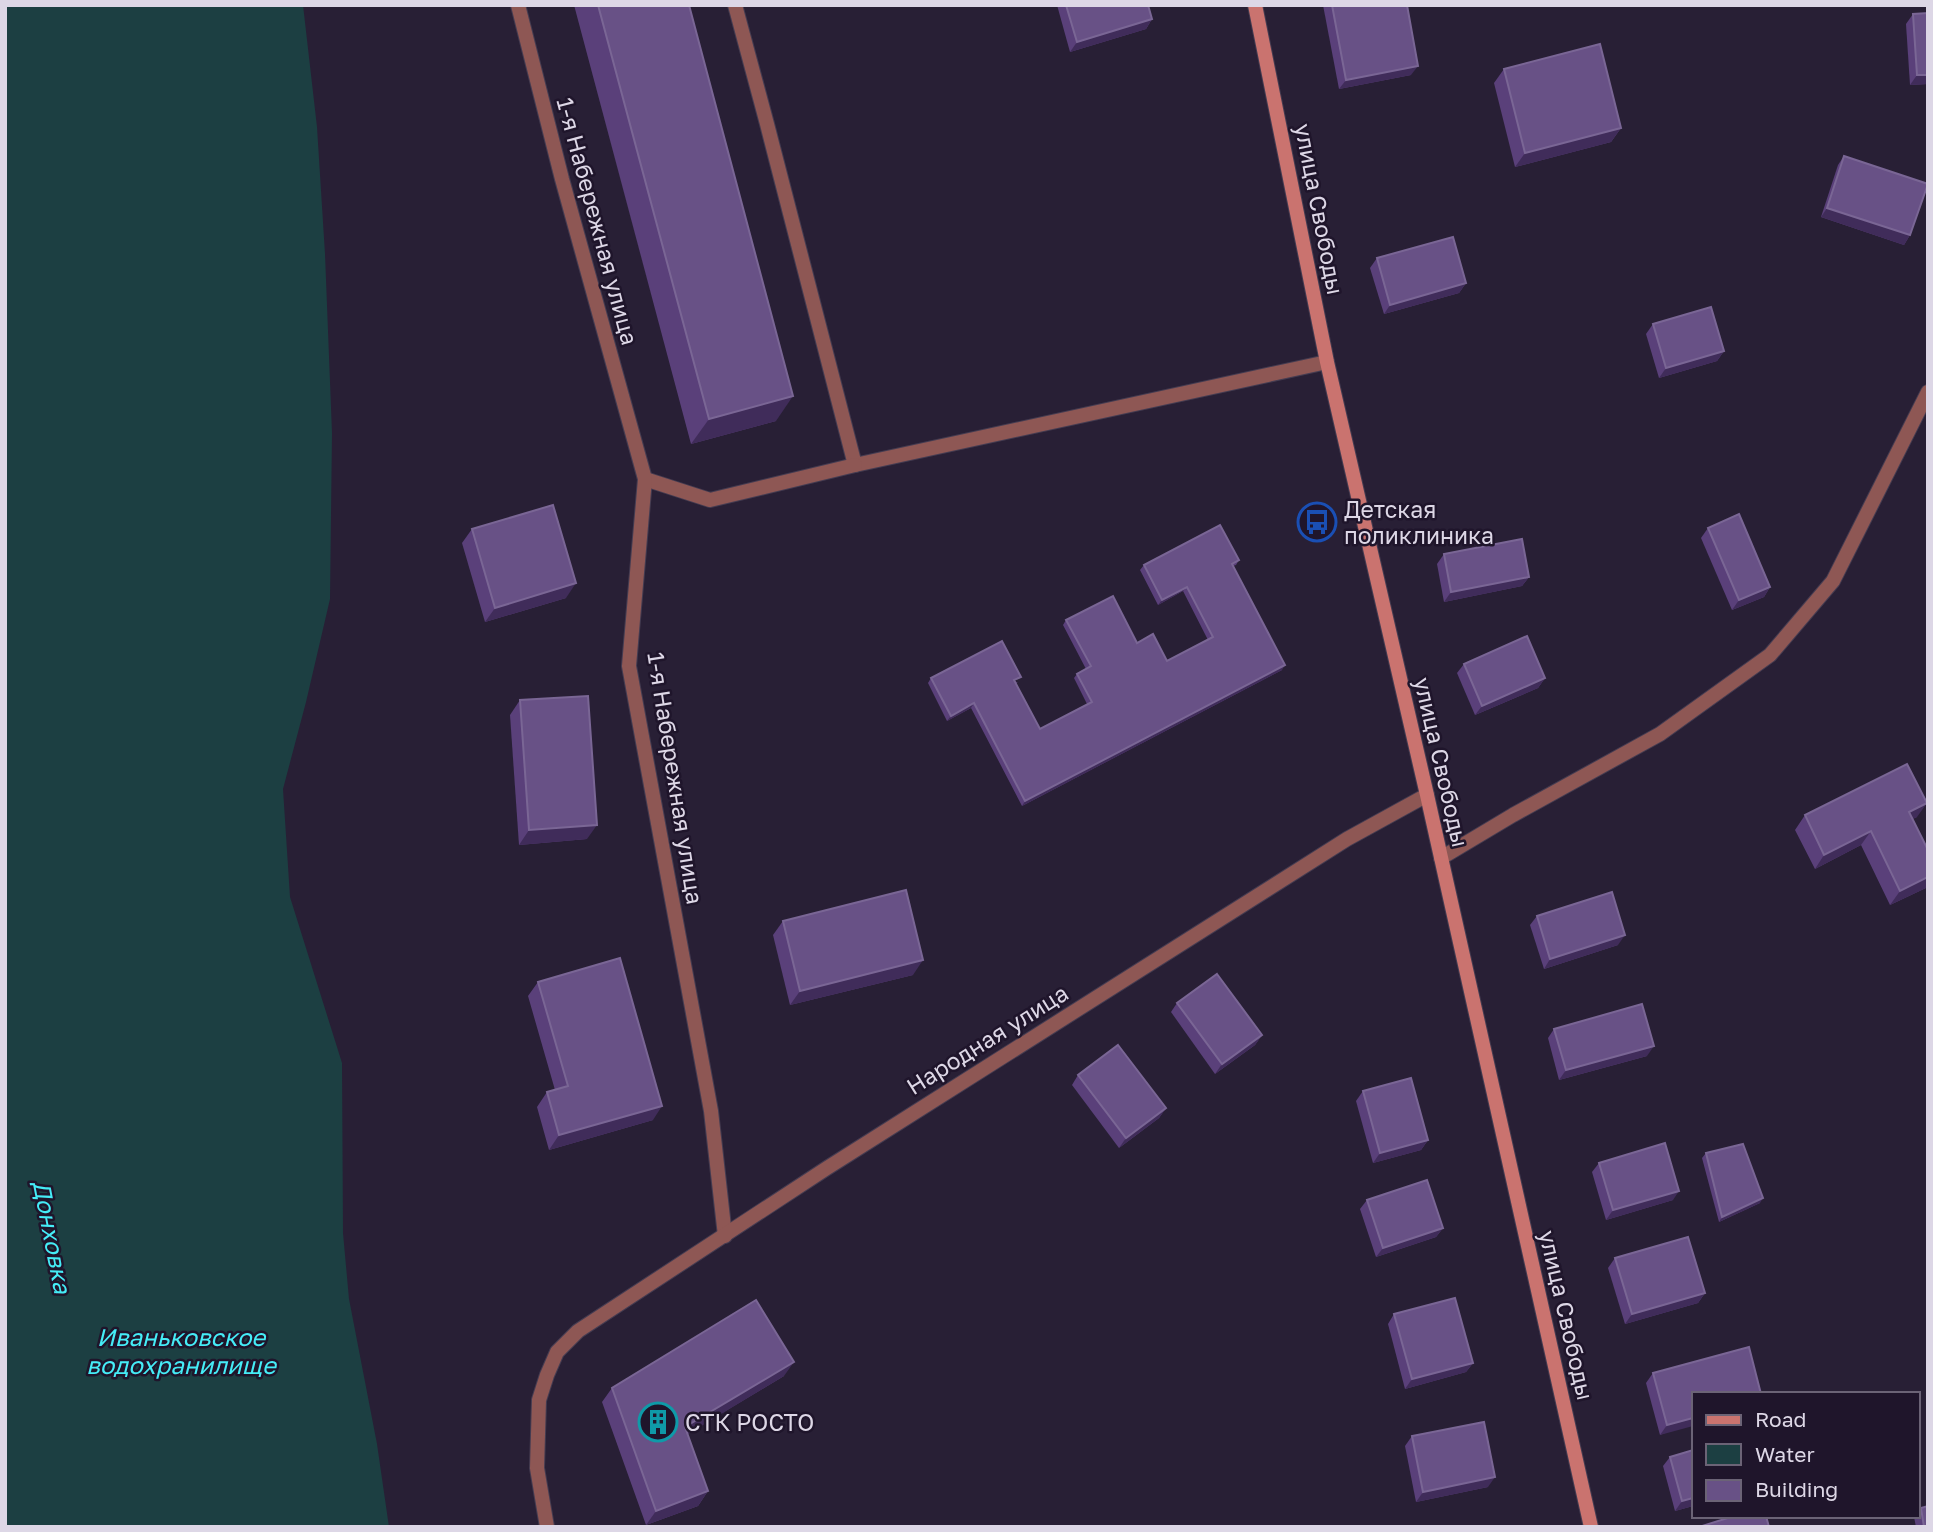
<svg xmlns="http://www.w3.org/2000/svg" width="1933" height="1532" viewBox="0 0 1933 1532" font-family="'Golos Text',sans-serif">
	<style>
		.water { fill: #1c3f42 }
		.lines { fill: none; stroke-linecap: round; stroke-linejoin: round }
		.service-casing { stroke: #453c51; stroke-width: 16 }
		.minor-casing { stroke: #453c51; stroke-width: 16 }
		.tertiary-casing { stroke: #453c51; stroke-width: 16 }
		.secondary-casing { stroke: #453c51; stroke-width: 16 }
		.service { stroke: #8e5754; stroke-width: 14 }
		.minor { stroke: #8e5754; stroke-width: 14 }
		.tertiary { stroke: #8e5754; stroke-width: 14 }
		.secondary { stroke: #ca736f; stroke-width: 14 }
		.wall { fill: #5a407a }
		.shaded-wall { fill: #402c5a }
		.building { fill: #685186; stroke: #7a6695; stroke-width: 2 }
		.labels { text-anchor: middle; dominant-baseline: central; stroke-width: 5; stroke-linejoin: round; paint-order: stroke }
		.street-label { font-size: 23px; fill: #ddd7e6; stroke: #1f152b }
		.poi-label { font-size: 23px; fill: #ddd7e6; stroke: #1f152b; text-anchor: start }
		.water-label { font-size: 24px; font-style: italic; fill: #45ecf6; stroke: #1f152b }
	</style>
	<rect width="100%" height="100%" fill="#281f35"/>
	<polygon class="water" points="5,5 303,5 317,127 325,254 332,433 330,599 306,702 283,789 290,897 342,1063 343,1233 349,1299 377,1444 389,1527 5,1527"/>
	<g class="lines">
		<defs>
			<g id="service">
				<polyline points="735,5 767,124 855,465 1327,362"/>
				<polyline points="645,479 710,500 855,465"/>
			</g>
			<g id="minor">
				<polyline points="518,5 562,179 645,479 629,666 711,1111 725,1236"/>
				<polyline points="547,1527 537,1468 539,1400 547,1375 557,1352 578,1331 827,1168 1347,839 1427,795"/>
			</g>
			<polyline id="tertiary" points="1441,858 1513,815 1660,734 1770,655 1833,581 1928,392"/>
			<polyline id="secondary" points="1255,5 1327,362 1427,795 1591,1527"/>
		</defs>
		<use href="#service" class="service-casing"/>
		<use href="#minor" class="minor-casing"/>
		<use href="#tertiary" class="tertiary-casing"/>
		<use href="#secondary" class="secondary-casing"/>
		<use href="#service" class="service"/>
		<use href="#minor" class="minor"/>
		<use href="#tertiary" class="tertiary"/>
		<use href="#secondary" class="secondary"/>
	</g>
	<g class="wall">
		<polygon points="574,5 689,5 776,421 691,444"/>
		<polygon points="1057,5 1148,5 1152,19 1146,29 1070,52"/>
		<polygon points="1323,5 1407,5 1411,75 1339,89"/>
		<polygon points="1928,13 1928,84 1910,85 1906,24 1913,14"/>
		<polygon points="1504,69 1621,128 1611,142 1515,167 1494,83"/>
		<polygon points="1844,156 1910,235 1904,245 1821,217 1838,165"/>
		<polygon points="1377,258 1466,283 1459,293 1384,314 1370,268"/>
		<polygon points="1653,324 1724,351 1717,361 1659,378 1646,334"/>
		<polygon points="1708,528 1770,587 1764,597 1732,610 1701,538"/>
		<polygon points="472,529 566,598 485,622 462,543"/>
		<polygon points="1444,554 1529,577 1522,586 1444,602 1437,564"/>
		<polygon points="1239,560 1236,565 1233,566 1282,670 1022,806 971,708 947,721 928,683 931,678 1018,682 1016,683 1040,729 1087,704 1074,678 1077,674 1086,669 1063,625 1066,620 1137,643 1167,661 1208,640 1183,591 1158,605 1140,570 1144,565"/>
		<polygon points="1464,664 1545,678 1538,688 1475,715 1457,673"/>
		<polygon points="520,700 587,839 519,845 510,715"/>
		<polygon points="1805,815 1917,817 1912,819 1928,887 1890,905 1861,845 1815,869 1795,830"/>
		<polygon points="1537,916 1618,945 1544,969 1530,925"/>
		<polygon points="783,921 913,975 790,1005 773,935"/>
		<polygon points="538,982 653,1120 549,1150 537,1107 547,1092 555,1090 528,996"/>
		<polygon points="1177,1003 1262,1035 1255,1045 1215,1074 1171,1012"/>
		<polygon points="1554,1029 1647,1056 1559,1080 1548,1038"/>
		<polygon points="1078,1075 1166,1108 1159,1118 1119,1148 1072,1085"/>
		<polygon points="1363,1091 1428,1140 1421,1150 1373,1163 1356,1101"/>
		<polygon points="1706,1153 1760,1203 1719,1222 1702,1158"/>
		<polygon points="1599,1163 1673,1200 1606,1220 1592,1172"/>
		<polygon points="1367,1200 1443,1228 1436,1237 1376,1257 1360,1209"/>
		<polygon points="1615,1258 1705,1293 1698,1303 1625,1324 1608,1268"/>
		<polygon points="1394,1314 1473,1363 1466,1372 1405,1389 1388,1324"/>
		<polygon points="1653,1373 1761,1394 1660,1435 1646,1383"/>
		<polygon points="784,1376 687,1434 708,1491 698,1506 646,1525 602,1402 612,1388"/>
		<polygon points="1412,1436 1488,1487 1416,1502 1405,1446"/>
		<polygon points="1670,1457 1693,1506 1675,1511 1663,1466"/>
		<polygon points="1921,1508 1928,1527 1916,1527 1914,1517 1917,1516 1917,1512"/>
	</g>
	<g class="shaded-wall">
		<polygon points="1152,19 1146,29 1070,52 1077,42"/>
		<polygon points="1418,66 1411,75 1339,89 1346,80"/>
		<polygon points="1917,75 1928,75 1928,84 1910,85"/>
		<polygon points="1621,128 1611,142 1515,167 1525,153"/>
		<polygon points="1827,208 1910,235 1904,245 1821,217"/>
		<polygon points="1466,283 1459,293 1384,314 1390,305"/>
		<polygon points="1724,351 1717,361 1659,378 1666,368"/>
		<polygon points="793,396 776,421 691,444 709,419"/>
		<polygon points="1529,577 1522,586 1444,602 1451,592"/>
		<polygon points="576,583 566,598 485,622 495,608"/>
		<polygon points="1187,587 1183,591 1158,605 1162,600"/>
		<polygon points="1770,587 1764,597 1732,610 1739,600"/>
		<polygon points="1285,665 1282,670 1022,806 1025,801"/>
		<polygon points="1545,678 1538,688 1475,715 1482,706"/>
		<polygon points="974,703 971,708 947,721 951,716"/>
		<polygon points="1927,803 1917,817 1899,826 1909,812"/>
		<polygon points="597,825 587,839 519,845 529,830"/>
		<polygon points="1871,831 1861,845 1815,869 1824,855"/>
		<polygon points="1928,877 1928,887 1890,905 1900,891"/>
		<polygon points="1625,935 1618,945 1544,969 1550,959"/>
		<polygon points="923,960 913,975 790,1005 800,991"/>
		<polygon points="1262,1035 1255,1045 1215,1074 1222,1064"/>
		<polygon points="1654,1046 1647,1056 1559,1080 1566,1070"/>
		<polygon points="662,1106 653,1120 549,1150 559,1135"/>
		<polygon points="1166,1108 1159,1118 1119,1148 1126,1138"/>
		<polygon points="1428,1140 1421,1150 1373,1163 1380,1153"/>
		<polygon points="1679,1191 1673,1200 1606,1220 1613,1210"/>
		<polygon points="1763,1198 1760,1203 1719,1222 1722,1217"/>
		<polygon points="1443,1228 1436,1237 1376,1257 1383,1248"/>
		<polygon points="1705,1293 1698,1303 1625,1324 1632,1314"/>
		<polygon points="794,1362 784,1376 675,1442 685,1427"/>
		<polygon points="1473,1363 1466,1372 1405,1389 1412,1379"/>
		<polygon points="1693,1418 1693,1426 1660,1435 1667,1425"/>
		<polygon points="1495,1477 1488,1487 1416,1502 1423,1492"/>
		<polygon points="708,1491 698,1506 646,1525 656,1511"/>
		<polygon points="1693,1498 1693,1506 1675,1511 1682,1501"/>
	</g>
	<g class="building">
		<polygon points="598,5 689,5 793,396 709,419"/>
		<polygon points="1066,5 1148,5 1152,19 1077,42"/>
		<polygon points="1332,5 1407,5 1418,66 1346,80"/>
		<polygon points="1928,13 1928,75 1917,75 1913,14"/>
		<polygon points="1600,44 1621,128 1525,153 1504,69"/>
		<polygon points="1844,156 1928,184 1910,235 1827,208"/>
		<polygon points="1453,237 1466,283 1390,305 1377,258"/>
		<polygon points="1711,307 1724,351 1666,368 1653,324"/>
		<polygon points="553,505 576,583 495,608 472,529"/>
		<polygon points="1739,514 1770,587 1739,600 1708,528"/>
		<polygon points="1220,525 1239,560 1232,564 1285,665 1025,801 974,703 951,716 931,678 1002,641 1021,677 1014,680 1040,729 1092,702 1077,674 1091,666 1066,620 1113,596 1137,643 1153,634 1167,661 1213,637 1187,587 1162,600 1144,565"/>
		<polygon points="1522,539 1529,577 1451,592 1444,554"/>
		<polygon points="1527,636 1545,678 1482,706 1464,664"/>
		<polygon points="588,696 597,825 529,830 520,700"/>
		<polygon points="1907,764 1927,803 1909,812 1928,850 1928,877 1900,891 1871,831 1824,855 1805,815"/>
		<polygon points="906,890 923,960 800,991 783,921"/>
		<polygon points="1612,892 1625,935 1550,959 1537,916"/>
		<polygon points="620,958 662,1106 559,1135 547,1092 568,1086 538,982"/>
		<polygon points="1217,974 1262,1035 1222,1064 1177,1003"/>
		<polygon points="1642,1004 1654,1046 1566,1070 1554,1029"/>
		<polygon points="1118,1045 1166,1108 1126,1138 1078,1075"/>
		<polygon points="1411,1078 1428,1140 1380,1153 1363,1091"/>
		<polygon points="1665,1143 1679,1191 1613,1210 1599,1163"/>
		<polygon points="1743,1144 1763,1198 1722,1217 1706,1153"/>
		<polygon points="1427,1180 1443,1228 1383,1248 1367,1200"/>
		<polygon points="1688,1237 1705,1293 1632,1314 1615,1258"/>
		<polygon points="1455,1298 1473,1363 1412,1379 1394,1314"/>
		<polygon points="756,1300 794,1362 685,1427 708,1491 656,1511 612,1388"/>
		<polygon points="1749,1347 1761,1394 1693,1394 1693,1418 1667,1425 1653,1373"/>
		<polygon points="1484,1422 1495,1477 1423,1492 1412,1436"/>
		<polygon points="1693,1450 1693,1498 1682,1501 1670,1457"/>
		<polygon points="1928,1506 1928,1527 1924,1527 1921,1508"/>
		<polygon points="1734,1516 1766,1516 1769,1527 1699,1527"/>
	</g>
	<defs>
		<symbol id="bus-ring" viewBox="-11 -11 22 22"><circle r="9.5" fill="#1f152b" stroke="#1a4fb4" stroke-width="1.5"/><path d="M-5-6H5V4H4V6H2V4H-2V6H-4V4H-5ZM-3.5-4V0h7V-4ZM-3.5 1.2v1.5H-2V1.2ZM2 1.2v1.5H3.5V1.2Z" fill="#1a4fb4"/></symbol>
		<symbol id="building-ring" viewBox="-11 -11 22 22"><circle r="9.5" fill="#1f152b" stroke="#0f9aa8" stroke-width="1.5"/><path d="M-4-6H4V6H1V3H-1V6H-4ZM-2.5-4.3h1.7v1.8h-1.7ZM.8-4.3h1.7v1.8H.8ZM-2.5-1h1.7V.8h-1.7ZM.8-1h1.7V.8H.8Z" fill="#0f9aa8"/></symbol>
	</defs>
	<g fill-rule="evenodd">
		<use href="#bus-ring" x="1295" y="500" width="44" height="44"/>
		<use href="#building-ring" x="636" y="1400" width="44" height="44"/>
	</g>
	<g class="labels">
		<g class="street-label">
			<text transform="translate(1320 209) rotate(79)">улица Свободы</text>
			<text transform="translate(598 221) rotate(75)">1-я Набережная улица</text>
			<text transform="translate(1442 762) rotate(77)">улица Свободы</text>
			<text transform="translate(676 778) rotate(81)">1-я Набережная улица</text>
			<text transform="translate(987 1039) rotate(-32)">Народная улица</text>
			<text transform="translate(1567 1315) rotate(77)">улица Свободы</text>
		</g>
		<g class="poi-label">
			<text x="1344" y="509">Детская<tspan x="1344" dy="26">поликлиника</tspan></text>
			<text x="685" y="1422">СТК РОСТО</text>
		</g>
		<g class="water-label">
			<text transform="translate(53 1237) rotate(79)">Донховка</text>
			<text x="181" y="1336">Иваньковское<tspan x="181" dy="28">водохранилище</tspan></text>
		</g>
	</g>
	<rect width="1933" height="1532" fill="none" stroke="#ddd7e6" stroke-width="14"/>
	<rect x="1692" y="1392" width="228" height="126" fill="#1f152b" stroke="#6b6376" stroke-width="2"/>
	<rect x="1706" y="1415" width="35" height="10" fill="#ca736f" stroke="#6b6376" stroke-width="2"/>
	<text x="1755" y="1427" font-size="21" fill="#ddd7e6">Road</text>
	<rect x="1706" y="1444" width="35" height="21" fill="#1c3f42" stroke="#6b6376" stroke-width="2"/>
	<text x="1755" y="1462" font-size="21" fill="#ddd7e6">Water</text>
	<rect x="1706" y="1480" width="35" height="21" fill="#685186" stroke="#6b6376" stroke-width="2"/>
	<text x="1755" y="1497" font-size="21" fill="#ddd7e6">Building</text>
</svg>
